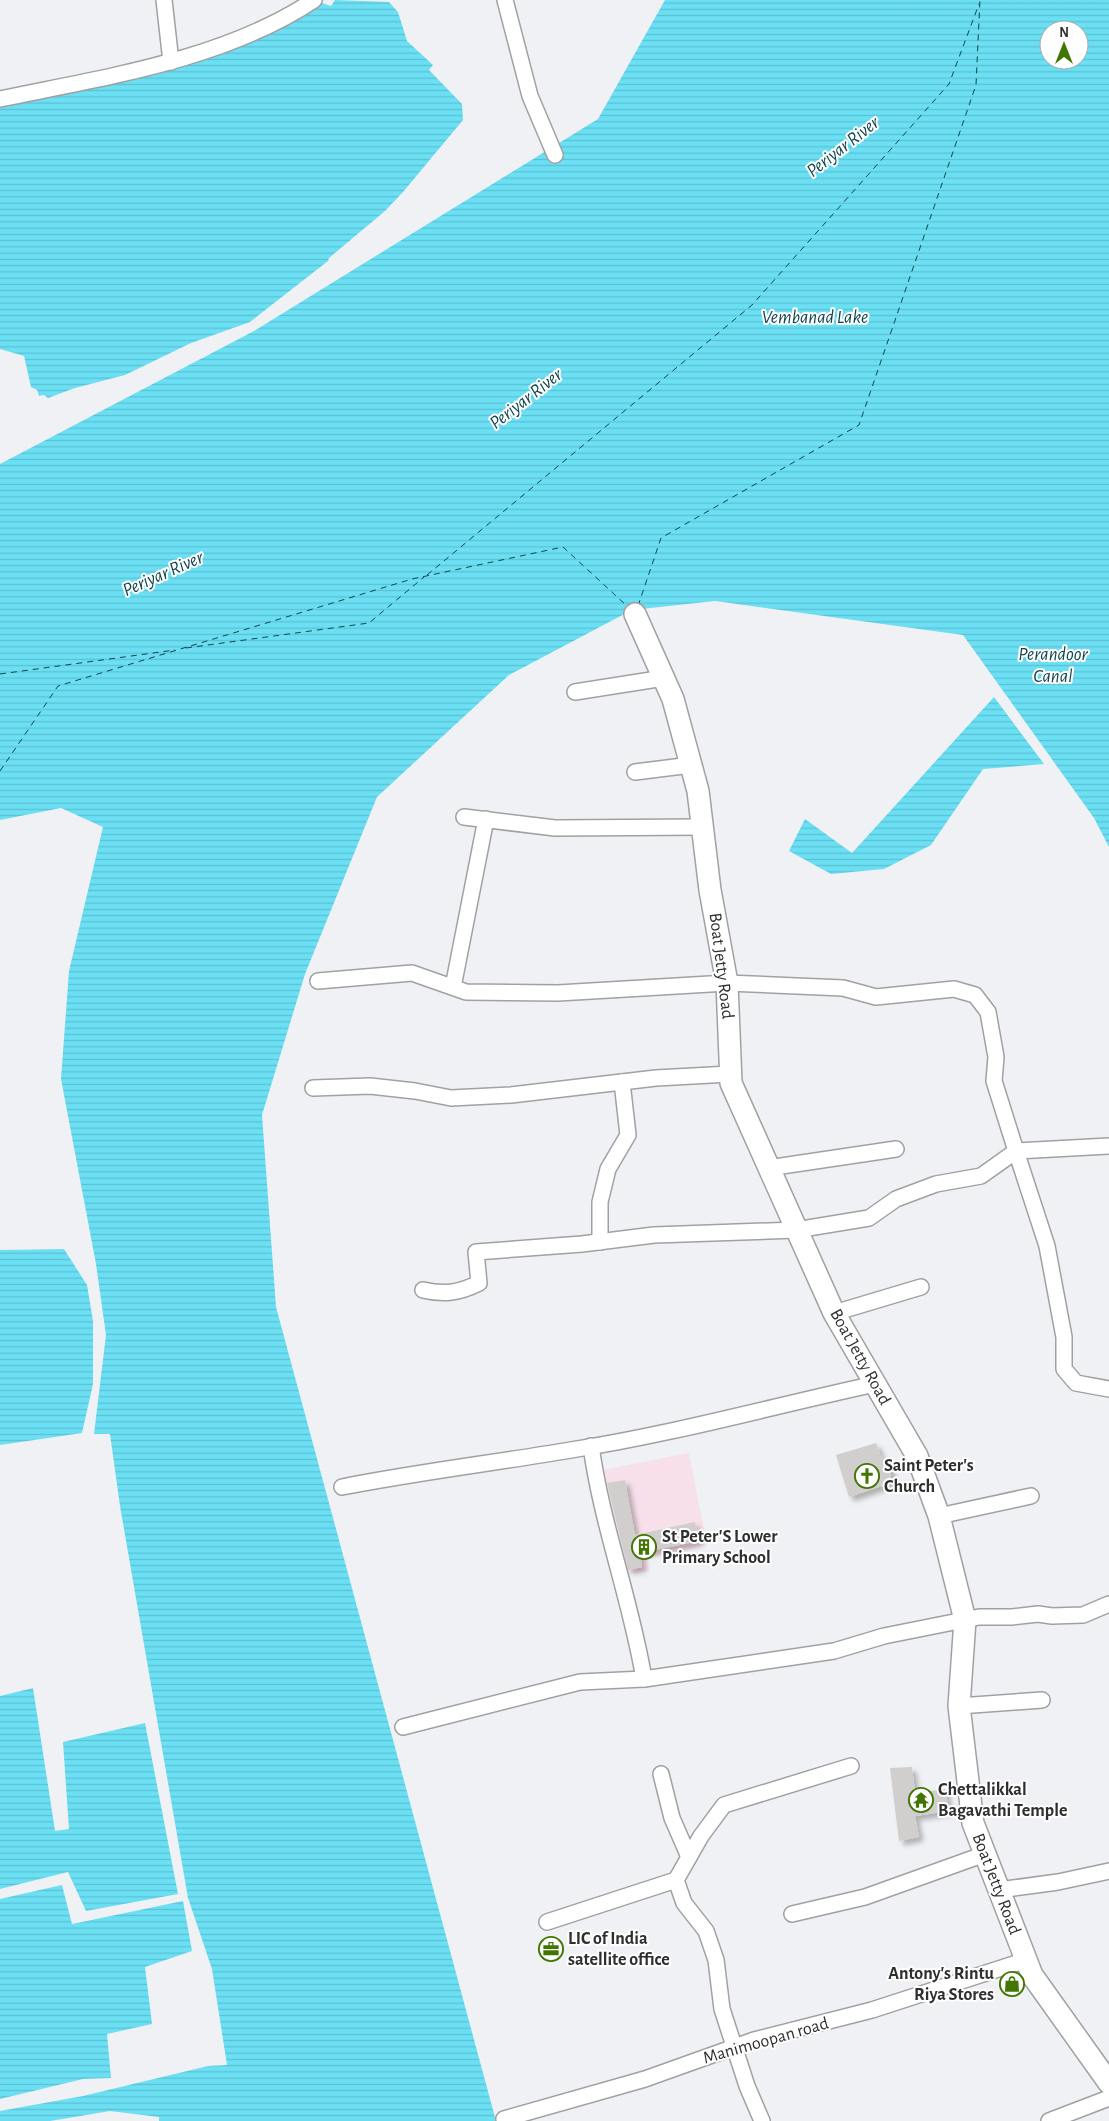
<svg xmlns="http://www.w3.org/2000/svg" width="1109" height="2121" viewBox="0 0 1109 2121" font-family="'Alegreya Sans',sans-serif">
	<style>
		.education { fill: #f8e0eb }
		.water { fill: url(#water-rules); fill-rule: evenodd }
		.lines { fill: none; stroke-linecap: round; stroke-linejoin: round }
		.ferry { stroke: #11464e; stroke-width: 1; stroke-dasharray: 6 5; stroke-linecap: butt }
		.building { fill: #d0cfcd; filter: url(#shadow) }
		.street-casing { stroke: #a0a1a3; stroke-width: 18 }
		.secondary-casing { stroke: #a0a1a3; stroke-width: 24 }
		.street { stroke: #fff; stroke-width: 15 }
		.secondary { stroke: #fff; stroke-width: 21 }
		.labels { text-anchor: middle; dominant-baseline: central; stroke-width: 4; stroke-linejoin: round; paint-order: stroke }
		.street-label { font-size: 18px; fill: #2f2f30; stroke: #fefeff }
		.poi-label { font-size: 18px; font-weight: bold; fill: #2f2f30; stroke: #fefeff; text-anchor: start }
		.water-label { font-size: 19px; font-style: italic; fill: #11464e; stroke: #fefeff }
	</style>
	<defs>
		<pattern id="water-rules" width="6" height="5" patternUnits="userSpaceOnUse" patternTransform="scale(1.25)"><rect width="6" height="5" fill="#6bdff3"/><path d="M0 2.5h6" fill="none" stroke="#5dc0d1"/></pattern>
		<filter id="shadow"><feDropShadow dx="4.5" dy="4.5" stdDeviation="2.5" flood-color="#0004"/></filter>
	</defs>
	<rect width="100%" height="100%" fill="#f0f1f4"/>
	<polygon class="education" points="689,1453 707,1545 648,1559 649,1571 622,1575 597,1471"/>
	<g class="water">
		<polygon points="335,0 389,2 398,12 407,41 433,65 429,70 462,104 463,120 403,192 385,211 329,258 328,261 250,322 191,343 125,375 75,388 48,398 44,395 39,396 37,390 31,387 24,356 0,349 0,105 220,51 308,13 322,3 331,6"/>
		<path d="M665 0H1109V847L1094 818 963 635 715 601 632 610 509 675 377 797 305 974 262 1115 276 1307 496 2121H159V2117L110 2111 50 2121H0V2111L83 2096 208 2066 227 2065 212 1969 188 1898 120 1506 110 1434H94L106 1335 96 1264 61 1079 69 971 103 827 61 808 0 820V464L254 331 598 119ZM1049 30H1079V60H1049Z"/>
		<polygon points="994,697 1044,764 983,769 931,845 884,869 831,874 789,851 805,819 852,853"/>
		<polygon points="64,1249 87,1285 93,1321 93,1384 82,1433 0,1445 0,1250"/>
		<polygon points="33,1688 55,1831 69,1829 63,1742 145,1723 178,1894 86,1911 68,1872 0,1889 0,1696"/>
		<polygon points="62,1885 72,1924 183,1901 192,1951 145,1967 152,2024 107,2034 111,2078 83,2079 0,2099 0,1899"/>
	</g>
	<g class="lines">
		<g class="ferry">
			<polyline points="427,575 752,305 949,84 979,4"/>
			<polyline points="638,606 661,538 859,425 976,85 980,0"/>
			<polyline points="186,648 369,623 424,577"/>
			<polyline points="0,674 175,650"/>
			<polyline points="0,771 58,686 412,579 563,547 627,606"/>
		</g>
	</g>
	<g class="building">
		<polygon points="876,1443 880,1454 891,1468 891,1483 849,1497 836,1455"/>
		<polygon points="625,1480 635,1535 695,1522 699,1541 640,1553 642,1567 628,1570 607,1483"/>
		<polygon points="912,1767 915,1793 945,1789 949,1811 915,1816 919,1837 899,1841 890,1768"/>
	</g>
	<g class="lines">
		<defs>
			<g id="street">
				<polyline points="164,0 171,62"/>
				<polyline points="505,0 530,96 555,155"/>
				<path d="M0 99C105 77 224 60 314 0"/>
				<polyline points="575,692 664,678"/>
				<polyline points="635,772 691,765"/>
				<polyline points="464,817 555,828 702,827"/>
				<polyline points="318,981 412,973 466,992 558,993 727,983 843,988 876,997 954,989 975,995 988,1012 996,1057 994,1081 1016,1151 1109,1146"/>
				<polyline points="453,987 486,819"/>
				<polyline points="313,1088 370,1086 415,1091 451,1098 511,1095 656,1078 730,1074"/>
				<polyline points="768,1168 896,1149"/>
				<polyline points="600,1242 600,1202 608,1169 628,1135 622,1082"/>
				<path d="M423 1290C444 1295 459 1293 479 1283L476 1252 582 1244 654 1235 796 1230 869 1218 896 1199 936 1184 981 1176 1016 1151 1047 1246 1064 1337V1369L1076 1383 1109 1389"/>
				<polyline points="834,1313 921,1287"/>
				<path d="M591 1446C602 1526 631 1600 644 1679"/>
				<path d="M342 1487C418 1472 494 1463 571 1450 673 1434 774 1406 875 1384"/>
				<polyline points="939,1516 1031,1496"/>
				<polyline points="959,1706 1042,1700"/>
				<polyline points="403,1727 580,1682 644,1679 834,1651 884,1636 979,1617 1012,1617 1038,1614 1052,1616 1083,1615 1109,1604"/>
				<polyline points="661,1774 672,1818 689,1857"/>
				<polyline points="676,1880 701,1836 724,1805 851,1766"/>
				<polyline points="999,1890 1058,1882 1109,1871"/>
				<polyline points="792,1914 865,1897 985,1854"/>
				<polyline points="547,1922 676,1880 684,1903 706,1931 716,1960 722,2009 747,2086 762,2121"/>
				<polyline points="504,2119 645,2079 754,2040 872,2010 1026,1960"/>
				<polyline points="1049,2121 1109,2098"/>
			</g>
			<polyline id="secondary" points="635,614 673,699 698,791 710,890 727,983 731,1083 834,1313 917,1456 939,1516 965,1620 959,1706 973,1823 1032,1975 1109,2083"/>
		</defs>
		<use href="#street" class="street-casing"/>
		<use href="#secondary" class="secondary-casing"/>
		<use href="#street" class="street"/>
		<use href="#secondary" class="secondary"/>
	</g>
	<defs>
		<symbol id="church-ring" viewBox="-11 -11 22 22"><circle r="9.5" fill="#fefeff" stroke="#417603" stroke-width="1.5"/><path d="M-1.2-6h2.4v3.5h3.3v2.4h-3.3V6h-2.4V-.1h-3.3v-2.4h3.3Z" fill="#417603"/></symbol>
		<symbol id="building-ring" viewBox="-11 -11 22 22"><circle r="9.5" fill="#fefeff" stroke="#417603" stroke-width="1.5"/><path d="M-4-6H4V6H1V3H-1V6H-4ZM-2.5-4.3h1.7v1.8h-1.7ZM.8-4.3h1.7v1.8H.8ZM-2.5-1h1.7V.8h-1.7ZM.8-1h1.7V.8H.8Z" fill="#417603"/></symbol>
		<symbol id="temple-ring" viewBox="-11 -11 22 22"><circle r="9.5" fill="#fefeff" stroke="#417603" stroke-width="1.5"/><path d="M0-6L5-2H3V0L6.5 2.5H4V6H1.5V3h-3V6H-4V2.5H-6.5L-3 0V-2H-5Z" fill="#417603"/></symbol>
		<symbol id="office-ring" viewBox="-11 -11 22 22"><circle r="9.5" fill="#fefeff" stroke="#417603" stroke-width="1.5"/><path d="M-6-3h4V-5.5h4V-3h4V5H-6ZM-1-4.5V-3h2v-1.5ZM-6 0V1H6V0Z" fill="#417603"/></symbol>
		<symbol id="shop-ring" viewBox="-11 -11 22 22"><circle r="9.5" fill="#fefeff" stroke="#417603" stroke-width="1.5"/><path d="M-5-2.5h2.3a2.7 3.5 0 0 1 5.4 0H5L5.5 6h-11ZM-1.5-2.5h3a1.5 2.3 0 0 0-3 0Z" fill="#417603"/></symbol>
	</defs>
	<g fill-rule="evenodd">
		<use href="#church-ring" x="853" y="1462" width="28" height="28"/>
		<use href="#building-ring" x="630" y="1533" width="28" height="28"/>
		<use href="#temple-ring" x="907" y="1786" width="28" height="28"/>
		<use href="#office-ring" x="537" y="1935" width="28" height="28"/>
		<use href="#shop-ring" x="998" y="1970" width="28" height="28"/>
	</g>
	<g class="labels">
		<g class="street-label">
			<text transform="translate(721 966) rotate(83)">Boat Jetty Road</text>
			<text transform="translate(860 1357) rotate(61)">Boat Jetty Road</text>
			<text transform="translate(996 1884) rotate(69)">Boat Jetty Road</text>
			<text transform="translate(766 2041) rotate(-16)">Manimoopan road</text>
		</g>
		<g class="poi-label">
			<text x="884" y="1466">Saint Peter's<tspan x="884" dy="21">Church</tspan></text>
			<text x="662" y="1537">St Peter'S Lower<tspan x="662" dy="21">Primary School</tspan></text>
			<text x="938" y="1790">Chettalikkal<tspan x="938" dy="21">Bagavathi Temple</tspan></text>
			<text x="568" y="1939">LIC of India<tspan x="568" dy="21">satellite office</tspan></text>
			<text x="994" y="1974" text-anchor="end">Antony's Rintu<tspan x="994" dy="21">Riya Stores</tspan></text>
		</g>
		<g class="water-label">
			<text transform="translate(843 147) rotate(-38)">Periyar River</text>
			<text x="815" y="317">Vembanad Lake</text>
			<text transform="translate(526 399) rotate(-38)">Periyar River</text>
			<text transform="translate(163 574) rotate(-24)">Periyar River</text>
			<text x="1053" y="654">Perandoor<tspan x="1053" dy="22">Canal</tspan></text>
		</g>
	</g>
	<g transform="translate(1064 45)"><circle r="24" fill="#fefeff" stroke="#ababac"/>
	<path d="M0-4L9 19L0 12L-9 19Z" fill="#417603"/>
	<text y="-8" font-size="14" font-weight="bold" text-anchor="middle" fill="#2f2f30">N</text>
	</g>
</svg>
